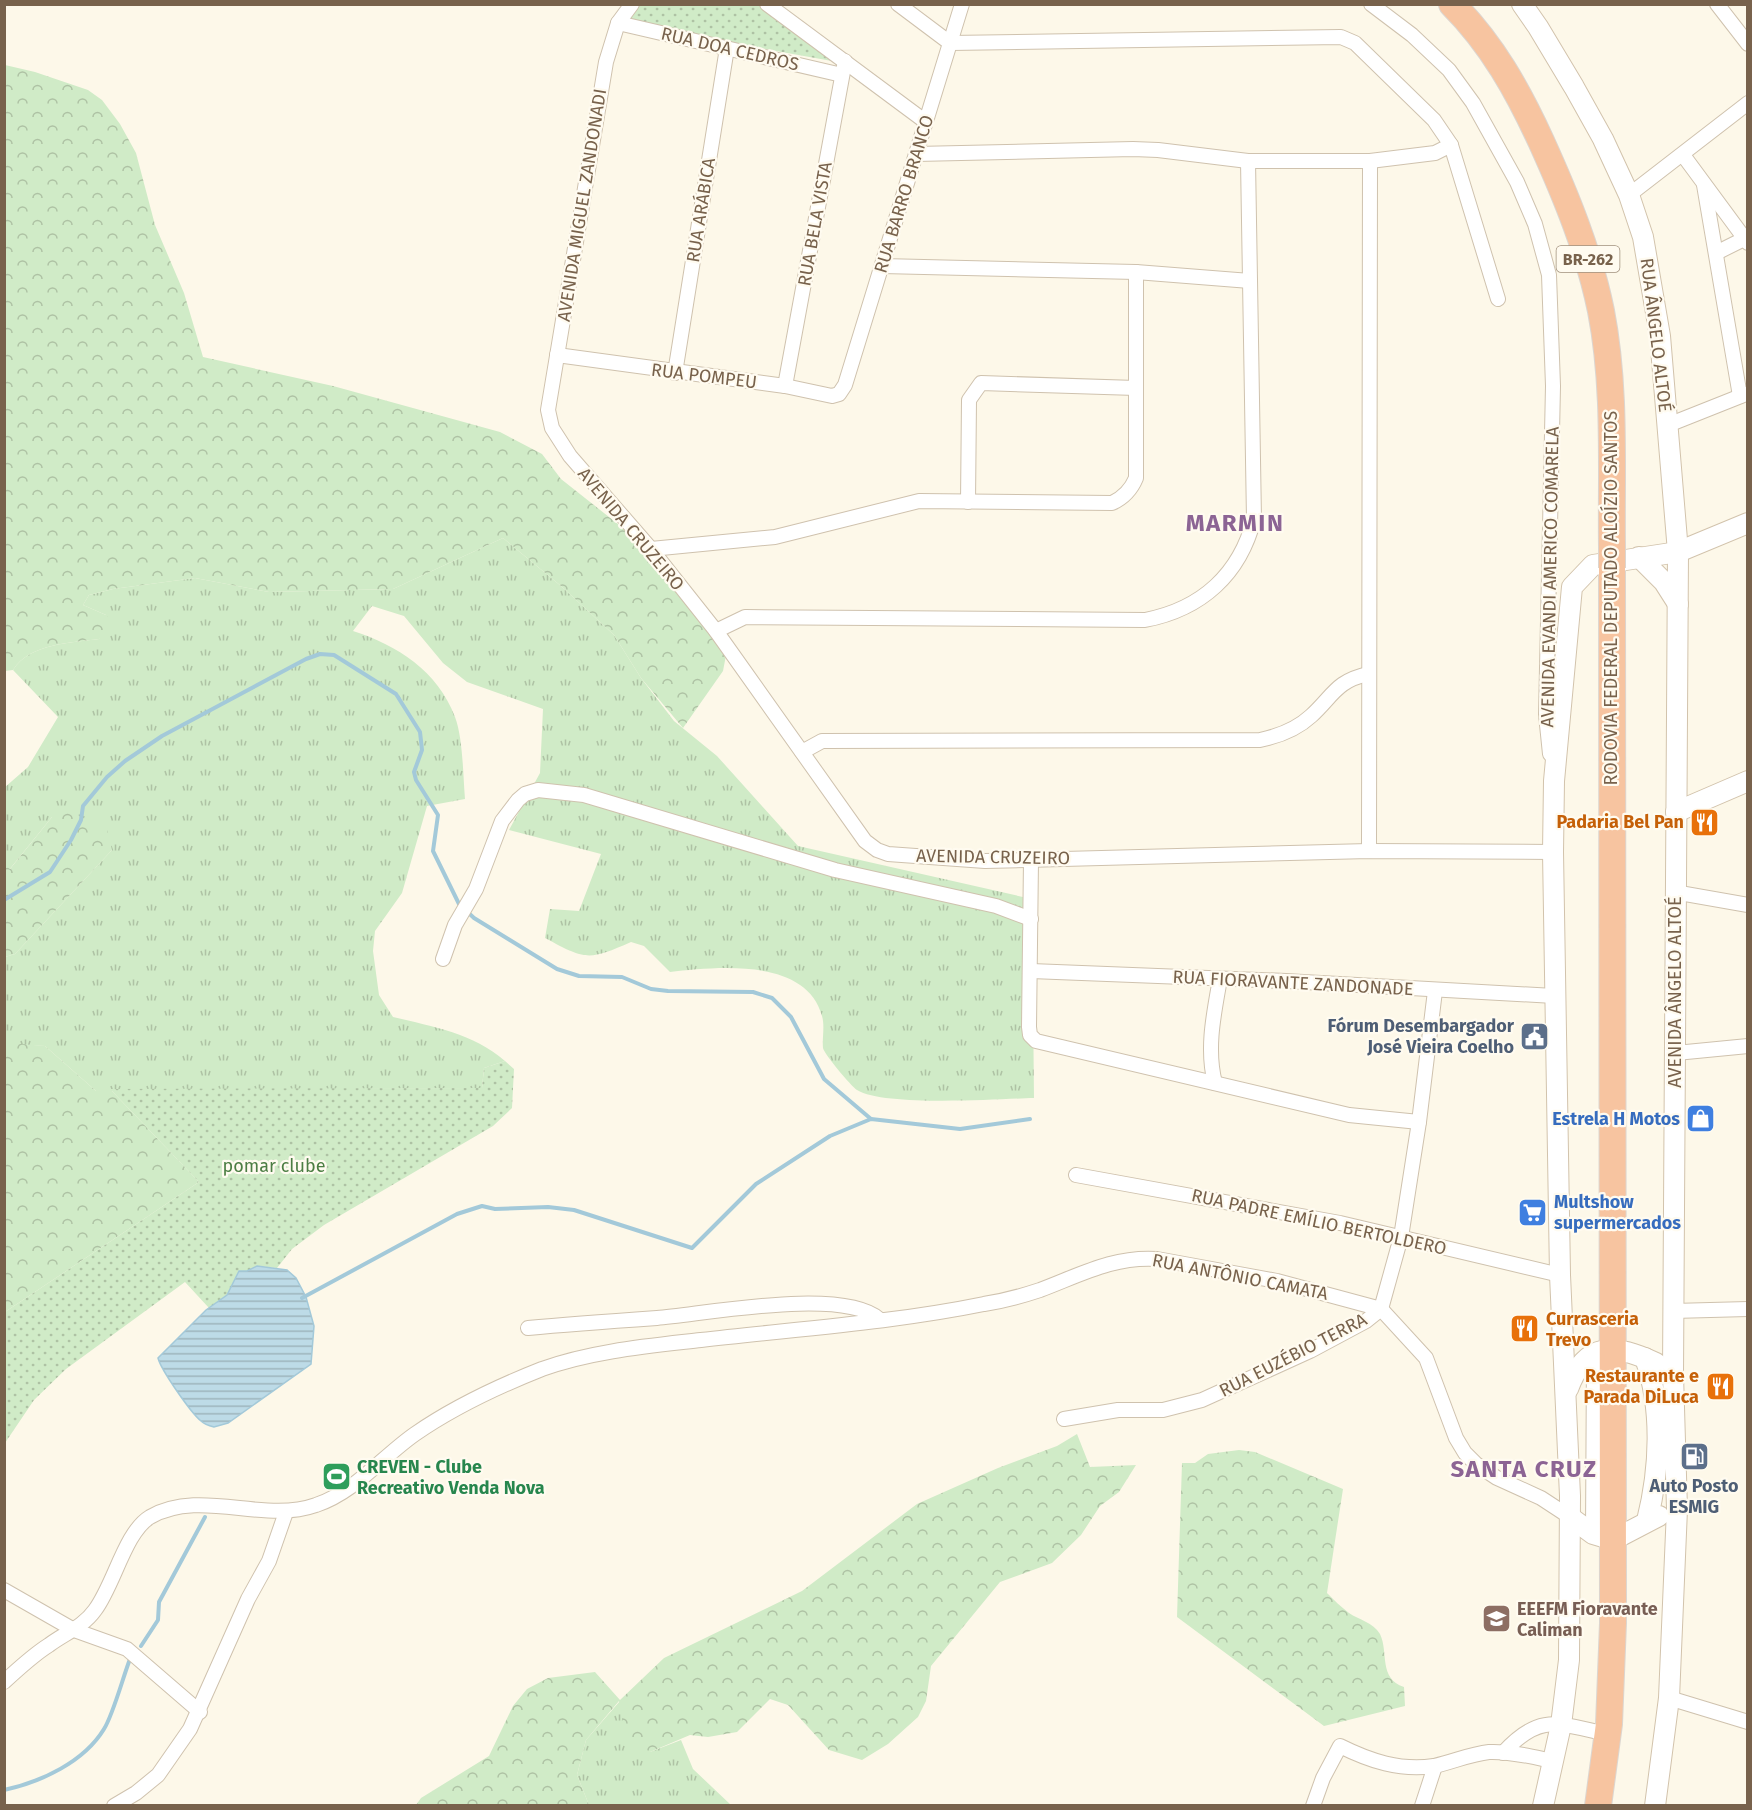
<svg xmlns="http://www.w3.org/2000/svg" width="1752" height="1810" viewBox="0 0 1752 1810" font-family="'Fira Sans',sans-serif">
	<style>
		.grass { fill: url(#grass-tufts) }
		.forest { fill: url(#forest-crowns) }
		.park { fill: url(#park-dots) }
		.water { fill: url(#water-rules); stroke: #a3c9d9; stroke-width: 1.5 }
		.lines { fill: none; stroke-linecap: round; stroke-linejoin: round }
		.stream { stroke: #a3c9d9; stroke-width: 4 }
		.street-casing { stroke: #cfc2ae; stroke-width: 16 }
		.secondary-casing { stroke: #d2c3ac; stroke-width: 22 }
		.highway-casing { stroke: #dcd6d0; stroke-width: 28 }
		.street { stroke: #fff; stroke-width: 14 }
		.secondary { stroke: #fff; stroke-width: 20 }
		.highway { stroke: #f7c4a0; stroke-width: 26 }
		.highway-bridge-casing { stroke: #dcd6d0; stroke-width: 28; stroke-linecap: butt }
		.highway-bridge { stroke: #f7c4a0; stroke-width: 26 }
		.labels { text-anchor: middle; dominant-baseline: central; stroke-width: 4.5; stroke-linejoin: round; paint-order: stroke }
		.shield { fill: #fffbf0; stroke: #a0907d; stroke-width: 1.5 }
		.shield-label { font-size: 16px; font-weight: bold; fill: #78624c }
		.street-label { font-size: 18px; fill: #78624c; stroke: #fffbf0 }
		.food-label { font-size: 18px; font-weight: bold; fill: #c56008; stroke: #fffbf0; text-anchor: end }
		.service-label { font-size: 18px; font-weight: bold; fill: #4e5e75; stroke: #fffbf0; text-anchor: end }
		.shop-label { font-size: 18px; font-weight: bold; fill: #366cbe; stroke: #fffbf0; text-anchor: end }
		.park-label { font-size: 18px; fill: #4c7e43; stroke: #fffbf0 }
		.leisure-label { font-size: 18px; font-weight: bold; fill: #27864d; stroke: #fffbf0; text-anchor: start }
		.education-label { font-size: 18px; font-weight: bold; fill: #785e54; stroke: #fffbf0; text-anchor: start }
		.district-label { font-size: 24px; font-weight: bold; letter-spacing: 1.5px; fill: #8c6494; stroke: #fffbf0 }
	</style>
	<defs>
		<pattern id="grass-tufts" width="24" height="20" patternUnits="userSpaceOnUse" patternTransform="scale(1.5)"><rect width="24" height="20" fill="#d0ebc7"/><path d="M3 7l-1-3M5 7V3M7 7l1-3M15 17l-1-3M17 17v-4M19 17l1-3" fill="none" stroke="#aec2a4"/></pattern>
		<pattern id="forest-crowns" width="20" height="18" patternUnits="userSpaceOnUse" patternTransform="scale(1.5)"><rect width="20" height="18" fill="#d0ebc7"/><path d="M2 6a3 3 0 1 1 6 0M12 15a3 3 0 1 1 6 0" fill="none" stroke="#aec2a4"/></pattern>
		<pattern id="park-dots" width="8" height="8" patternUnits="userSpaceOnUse" patternTransform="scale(1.5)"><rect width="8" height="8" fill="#d0ebc7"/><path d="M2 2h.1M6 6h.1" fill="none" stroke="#aec2a4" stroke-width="1.8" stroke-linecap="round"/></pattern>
		<pattern id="water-rules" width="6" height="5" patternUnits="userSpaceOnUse" patternTransform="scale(1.5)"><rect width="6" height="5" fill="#bddbe7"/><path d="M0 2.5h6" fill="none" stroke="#9eb5bd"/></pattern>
	</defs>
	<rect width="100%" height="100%" fill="#fdf8e9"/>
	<g class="grass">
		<path d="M503 538 561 586 614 635 641 678 674 721 717 756 798 846 1032 899 1034 1098C998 1099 885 1107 857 1090 851 1086 824 1054 823 1048 822 1038 825 1026 822 1016 806 957 716 967 670 972L644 946 631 942C588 961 586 960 545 938L550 909 579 911 601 854 509 830 540 773 543 709 467 682 443 663 404 616 372 606 353 631C397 645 438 671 455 717 463 738 463 775 465 799L427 806 402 893 375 931 373 951 379 995 393 1017C434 1027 473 1033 505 1061L484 1068 482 1088 96 1091 45 1046 5 1044V957L15 954 112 850 52 817 9 870 5 866 4 788 28 767 58 717 13 670C30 643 71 643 99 639L106 615 83 605 89 595 113 589 195 578 269 592 393 589Z"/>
		<polygon points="620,1701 650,1752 681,1740 693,1769 731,1805 589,1805 577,1775 586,1740"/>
	</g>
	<g class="forest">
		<path d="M5 65 35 72 88 90 102 100 120 124 136 153 155 225 184 293 203 357 333 386 500 432 542 454 561 479 633 536 727 650 723 671 683 728 641 678 614 635 561 586 503 538 393 589 269 592 195 578 113 589 89 595 83 605 106 615 112 622 99 639C71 643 30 643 13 670L5 671Z"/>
		<polygon points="66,810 107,829 112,850 15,954 5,957 5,866 10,869 52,817"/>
		<polygon points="10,1043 45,1046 96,1091 110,1089 199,1182 5,1312 5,1044"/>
		<polygon points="1077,1434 1090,1467 1136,1465 1119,1492 1100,1506 1081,1535 1052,1563 1000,1582 931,1666 926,1701 918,1717 888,1744 862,1760 829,1750 788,1705 770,1699 737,1732 708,1737 690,1735 650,1752 626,1739 619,1701 586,1740 577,1775 589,1805 416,1805 421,1798 489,1756 513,1706 527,1689 548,1678 595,1672 620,1700 664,1658 802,1591 917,1504 998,1468 1057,1446"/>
		<path d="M1239 1450 1255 1452 1343 1489 1327 1593C1334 1600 1341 1607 1349 1613 1359 1620 1373 1622 1380 1634 1389 1653 1378 1678 1404 1687L1405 1706 1324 1726 1177 1617 1182 1463H1195L1208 1454Z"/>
	</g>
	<g class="park">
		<polygon points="633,5 763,5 843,63 620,23"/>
		<polygon points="505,1061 514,1069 512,1108 493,1126 324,1225 292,1249 277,1268 257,1266 247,1271 239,1271 227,1295 209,1308 185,1282 66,1369 34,1400 5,1443 5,1312 199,1182 110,1089 482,1088 484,1068"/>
	</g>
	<path class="water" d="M257 1266 287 1270 296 1278 306 1297 314 1326 311 1364 228 1423 214 1427C210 1426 204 1424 201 1421 191 1413 161 1370 158 1358L206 1310 227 1295 239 1271H247Z"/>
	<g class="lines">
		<g class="stream">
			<polyline points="4,900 50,872 71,840 81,820 83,806 107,777 125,761 162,736 306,659 320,654 334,655 396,694 420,732 422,750 414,772 416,780 438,815 433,851 459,904 474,918 557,969 579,976 622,977 651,989 668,991 753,992 772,998 791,1017 824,1079 871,1119"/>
			<polyline points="302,1298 457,1214 482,1206 495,1209 548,1207 574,1210 692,1248 756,1184 830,1136 871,1119 960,1129 1030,1119"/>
			<polyline points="141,1646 158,1620 159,1602 205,1517"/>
			<path d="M4 1790C41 1782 84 1762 104 1729 113 1715 123 1677 130 1659"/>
		</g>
		<defs>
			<g id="street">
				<polyline points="632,4 618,23 606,62 548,410 552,428 570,456 651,549 716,631 865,841 877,850 888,854 985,861 1369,851 1553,852"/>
				<polyline points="767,4 926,122"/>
				<polyline points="898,4 950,43 1341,37 1355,43 1434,120 1451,145 1498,299"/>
				<polyline points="1371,4 1412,35 1449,70 1473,103 1517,182 1535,224 1549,275 1553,386 1546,715 1550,754"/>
				<polyline points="1717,4 1748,44"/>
				<polyline points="618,23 842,75"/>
				<polyline points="916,154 1133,149 1158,150 1248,161 1370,161 1435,153 1451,145"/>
				<polyline points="1683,155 1748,243"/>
				<polyline points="1704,185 1740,396"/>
				<polyline points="1629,195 1748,103"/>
				<polyline points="1716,253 1744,239"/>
				<polyline points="882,266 1136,272 1250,281"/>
				<polyline points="557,355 785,386 832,396 839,394 845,385 962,4"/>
				<polyline points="675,373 727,48"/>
				<polyline points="785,386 845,61"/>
				<polyline points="1668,425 1746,394"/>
				<polyline points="968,502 969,400 981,383 1136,388"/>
				<path d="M651 549 775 537 919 501 1112 503C1123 498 1131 490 1136 478V272"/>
				<path d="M716 631 745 617 1145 620C1202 609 1240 574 1254 519L1248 161"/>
				<path d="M802 752 822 741 1260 740C1279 736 1297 729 1311 716 1333 696 1336 681 1368 674"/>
				<polyline points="1369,851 1370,161"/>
				<polyline points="1031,860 1029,1027 1030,1035 1036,1041 1349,1115 1419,1122"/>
				<polyline points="1674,892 1748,905"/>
				<polyline points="443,959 455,925 476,889 502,821 518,800 525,794 538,790 584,795 835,870 996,906 1031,919"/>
				<polyline points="1031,971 1286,981 1554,996"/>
				<polyline points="1676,1053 1748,1046"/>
				<path d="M1215 1083C1206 1049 1214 1013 1220 979"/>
				<polyline points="1076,1175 1340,1223 1560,1275"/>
				<polyline points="1673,1311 1748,1309"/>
				<path d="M528 1328C571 1324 614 1321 657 1318 706 1314 842 1287 879 1319"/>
				<polyline points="1064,1419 1118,1410 1163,1410 1202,1400 1310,1351 1366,1321 1381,1309 1401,1237 1419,1122 1435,991"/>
				<polyline points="1593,1534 1594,1353"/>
				<polyline points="4,1590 74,1630 127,1649 200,1712"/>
				<path d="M4 1682C18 1669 33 1655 49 1645 65 1633 83 1627 95 1610 114 1585 125 1532 150 1517 201 1488 263 1524 316 1505 355 1492 382 1457 415 1434 454 1407 499 1386 542 1369 592 1351 649 1346 701 1340 795 1329 891 1323 984 1304 1003 1301 1022 1296 1040 1290 1080 1275 1114 1256 1157 1259L1277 1281 1381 1309 1426 1358 1456 1438 1465 1453 1476 1464 1497 1478 1541 1498 1570 1517"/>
				<polyline points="1669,1698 1748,1722"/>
				<path d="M1503 1753C1540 1712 1559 1724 1607 1734"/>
				<polyline points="114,1806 136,1793 158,1775 190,1729 248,1599 269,1561 286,1512"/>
				<path d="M1313 1806 1323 1778 1340 1746C1370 1761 1400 1771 1434 1766 1453 1762 1470 1754 1489 1752 1510 1751 1533 1757 1553 1761"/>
				<polyline points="1422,1806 1435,1766"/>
			</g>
			<g id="secondary">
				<polyline points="1522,4 1538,27 1574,87 1603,139 1629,195 1643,237 1660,336 1678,552 1673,1374 1677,1509 1669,1698 1655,1806"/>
				<polyline points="1639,557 1664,582 1678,604"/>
				<polyline points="1676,812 1748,781"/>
				<path d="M1645 1358C1663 1409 1660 1469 1647 1521"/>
				<path d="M1568 1389C1586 1340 1615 1344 1656 1363"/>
				<polyline points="1570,1517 1593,1534 1613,1540 1659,1516"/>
				<polyline points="1543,1806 1561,1725 1569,1660 1570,1496 1560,1275 1553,852 1554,781 1572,587 1593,565 1678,552 1748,523"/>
			</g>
			<g id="highway">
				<path d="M1452 4C1492 44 1518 91 1541 141 1566 196 1589 252 1601 311 1616 388 1611 470 1612 547"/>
				<polyline points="1598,1806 1609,1724 1613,1623 1612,568"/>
			</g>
		</defs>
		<use href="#street" class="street-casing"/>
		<use href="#secondary" class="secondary-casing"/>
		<use href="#highway" class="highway-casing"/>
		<use href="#street" class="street"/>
		<use href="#secondary" class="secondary"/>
		<use href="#highway" class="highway"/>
		<defs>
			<polyline id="highway-bridge" points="1612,547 1612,568"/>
		</defs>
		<use href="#highway-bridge" class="highway-bridge-casing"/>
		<use href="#highway-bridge" class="highway-bridge"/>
	</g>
	<defs>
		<symbol id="restaurant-square" viewBox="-11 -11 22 22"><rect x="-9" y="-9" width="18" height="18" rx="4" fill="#e8710a" stroke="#fffbf0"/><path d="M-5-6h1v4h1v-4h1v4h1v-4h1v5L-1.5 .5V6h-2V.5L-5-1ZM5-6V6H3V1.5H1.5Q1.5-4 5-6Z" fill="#fff"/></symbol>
		<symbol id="civic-square" viewBox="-11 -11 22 22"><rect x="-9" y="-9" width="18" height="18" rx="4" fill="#5c6f8a" stroke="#fffbf0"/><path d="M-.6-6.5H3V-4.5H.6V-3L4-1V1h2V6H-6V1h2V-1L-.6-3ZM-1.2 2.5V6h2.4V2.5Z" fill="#fff"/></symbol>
		<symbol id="shop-square" viewBox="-11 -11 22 22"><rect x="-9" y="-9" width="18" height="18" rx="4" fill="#3f7fe0" stroke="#fffbf0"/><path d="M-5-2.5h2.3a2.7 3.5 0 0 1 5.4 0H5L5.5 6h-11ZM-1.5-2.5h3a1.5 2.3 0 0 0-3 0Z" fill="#fff"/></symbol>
		<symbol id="supermarket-square" viewBox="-11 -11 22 22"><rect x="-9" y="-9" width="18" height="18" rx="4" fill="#3f7fe0" stroke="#fffbf0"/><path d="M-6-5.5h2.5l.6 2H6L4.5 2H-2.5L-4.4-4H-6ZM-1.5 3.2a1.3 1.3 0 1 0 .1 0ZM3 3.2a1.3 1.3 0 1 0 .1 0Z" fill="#fff"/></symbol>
		<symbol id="fuel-square" viewBox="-11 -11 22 22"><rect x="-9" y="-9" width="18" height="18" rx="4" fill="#5c6f8a" stroke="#fffbf0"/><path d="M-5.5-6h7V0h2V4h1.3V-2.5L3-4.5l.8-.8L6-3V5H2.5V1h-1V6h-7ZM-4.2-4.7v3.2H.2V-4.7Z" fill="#fff"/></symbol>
		<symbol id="stadium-square" viewBox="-11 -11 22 22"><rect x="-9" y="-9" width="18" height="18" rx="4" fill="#2e9e5b" stroke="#fffbf0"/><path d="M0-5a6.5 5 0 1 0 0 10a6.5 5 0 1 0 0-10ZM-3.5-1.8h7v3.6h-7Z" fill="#fff"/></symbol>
		<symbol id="school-square" viewBox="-11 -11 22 22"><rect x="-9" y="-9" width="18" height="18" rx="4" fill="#8d6e63" stroke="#fffbf0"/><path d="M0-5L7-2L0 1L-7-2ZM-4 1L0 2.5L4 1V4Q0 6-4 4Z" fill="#fff"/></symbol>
	</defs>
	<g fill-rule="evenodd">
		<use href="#restaurant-square" x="1688" y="806" width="33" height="33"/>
		<use href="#civic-square" x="1518" y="1020" width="33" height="33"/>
		<use href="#shop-square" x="1684" y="1102" width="33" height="33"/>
		<use href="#supermarket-square" x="1516" y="1196" width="33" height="33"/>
		<use href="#restaurant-square" x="1508" y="1312" width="33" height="33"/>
		<use href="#restaurant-square" x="1704" y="1370" width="33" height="33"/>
		<use href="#fuel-square" x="1678" y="1440" width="33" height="33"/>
		<use href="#stadium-square" x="320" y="1460" width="33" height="33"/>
		<use href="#school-square" x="1480" y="1602" width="33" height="33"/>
	</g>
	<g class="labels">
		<rect class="shield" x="1556.5" y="246" width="63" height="26" rx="4.5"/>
		<g class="shield-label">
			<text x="1588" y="259">BR-262</text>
		</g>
		<g class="street-label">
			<text transform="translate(730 49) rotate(13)">RUA DOA CEDROS</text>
			<text transform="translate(904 194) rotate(-73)">RUA BARRO BRANCO</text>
			<text transform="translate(582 205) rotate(-81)">AVENIDA MIGUEL ZANDONADI</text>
			<text transform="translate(701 210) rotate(-81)">RUA ARÁBICA</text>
			<text transform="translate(815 224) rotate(-80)">RUA BELA VISTA</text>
			<text transform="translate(1656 335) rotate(83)">RUA ÂNGELO ALTOÉ</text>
			<text transform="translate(704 376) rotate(7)">RUA POMPEU</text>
			<text transform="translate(631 529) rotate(50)">AVENIDA CRUZEIRO</text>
			<text transform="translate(1550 577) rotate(-89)">AVENIDA EVANDI AMERICO COMARELA</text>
			<text transform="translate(1611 598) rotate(-90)">RODOVIA FEDERAL DEPUTADO ALOÍZIO SANTOS</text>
			<text transform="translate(993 857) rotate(1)">AVENIDA CRUZEIRO</text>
			<text transform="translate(1293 983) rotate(3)">RUA FIORAVANTE ZANDONADE</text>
			<text transform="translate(1675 992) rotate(-90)">AVENIDA ÂNGELO ALTOÉ</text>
			<text transform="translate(1319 1222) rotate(12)">RUA PADRE EMÍLIO BERTOLDERO</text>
			<text transform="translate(1240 1277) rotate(11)">RUA ANTÔNIO CAMATA</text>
			<text transform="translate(1293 1355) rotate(-27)">RUA EUZÉBIO TERRA</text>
		</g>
		<g class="food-label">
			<text x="1684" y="822">Padaria Bel Pan</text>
			<text x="1546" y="1319" text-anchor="start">Currasceria<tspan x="1546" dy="21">Trevo</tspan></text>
			<text x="1699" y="1376">Restaurante e<tspan x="1699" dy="21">Parada DiLuca</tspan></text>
		</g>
		<g class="service-label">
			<text x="1514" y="1026">Fórum Desembargador<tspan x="1514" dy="21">José Vieira Coelho</tspan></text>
			<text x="1694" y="1486" text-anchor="middle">Auto Posto<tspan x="1694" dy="21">ESMIG</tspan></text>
		</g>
		<g class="shop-label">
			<text x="1680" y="1119">Estrela H Motos</text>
			<text x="1554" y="1202" text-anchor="start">Multshow<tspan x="1554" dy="21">supermercados</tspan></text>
		</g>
		<g class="park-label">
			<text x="274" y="1166">pomar clube</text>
		</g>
		<g class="leisure-label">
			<text x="357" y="1467">CREVEN - Clube<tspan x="357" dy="21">Recreativo Venda Nova</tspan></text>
		</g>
		<g class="education-label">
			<text x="1517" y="1609">EEEFM Fioravante<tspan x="1517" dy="21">Caliman</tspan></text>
		</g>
		<g class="district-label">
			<text x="1235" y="523">MARMIN</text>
			<text x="1524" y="1469">SANTA CRUZ</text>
		</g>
	</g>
	<rect width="1752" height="1810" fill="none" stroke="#78624c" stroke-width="12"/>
</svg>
